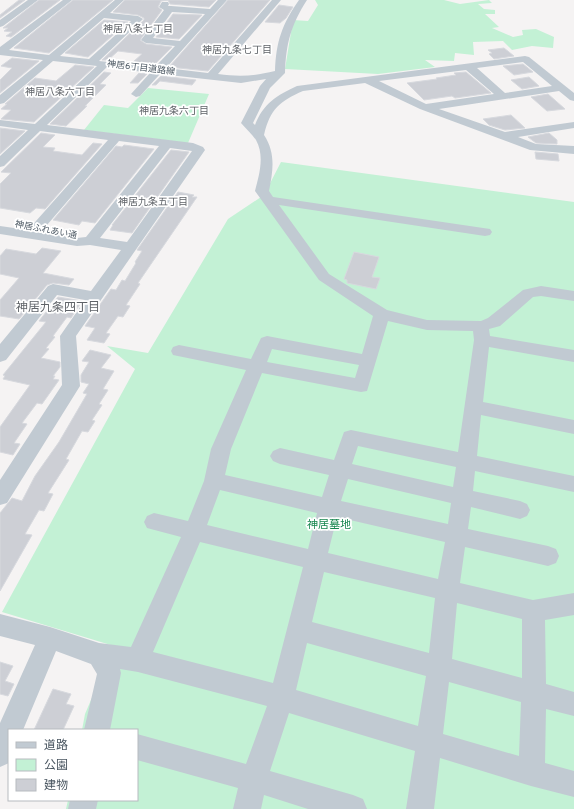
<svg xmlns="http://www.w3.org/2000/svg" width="574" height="809" viewBox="0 0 574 809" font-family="Overpass,'Noto Sans JP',sans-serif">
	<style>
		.green { fill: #c3f1d5 }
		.building { fill: #cdcfd5; stroke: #d7d9de }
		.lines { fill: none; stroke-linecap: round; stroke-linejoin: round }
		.minor { fill: #c1cad2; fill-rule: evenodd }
		.labels { text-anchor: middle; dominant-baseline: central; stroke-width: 3.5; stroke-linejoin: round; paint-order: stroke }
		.far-street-label { font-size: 9px; fill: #4a5661; stroke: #fff }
		.far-neighbourhood-label { font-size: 10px; fill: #5f6368; stroke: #fff }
		.park-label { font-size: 11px; fill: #17864f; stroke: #fff }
		.neighbourhood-label { font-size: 12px; fill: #5f6368; stroke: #fff }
	</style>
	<rect width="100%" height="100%" fill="#f5f3f3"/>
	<g class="green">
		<polygon points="315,0 444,0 460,4 489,0 492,3 478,4 484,9 495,10 495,14 485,14 499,27 492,28 513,37 523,35 522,30 536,29 554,37 553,48 532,46 512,50 503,41 473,42 474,55 455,53 454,61 425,60 435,67 378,74 285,69 293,20 308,21 318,5"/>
		<polygon points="148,88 209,94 188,143 84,130 104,105 128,108"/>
		<polygon points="281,162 574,202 574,809 66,809 68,800 137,800 137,730 82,730 85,714 114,646 2,612 135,369 107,346 148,353 228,219 264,195"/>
	</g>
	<g class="building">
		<polygon points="19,0 25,0 0,18 0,15"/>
		<polygon points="39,0 60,0 11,37 6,36 12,32 4,31 8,28 3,28"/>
		<polygon points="73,0 113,0 49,53 14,48"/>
		<polygon points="125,0 216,0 209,7 170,4 168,0 161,1 158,7 162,10 140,40 146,44 172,47 154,65 133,62 142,54 118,51 108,60 102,60 144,20 144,18 138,15 113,12"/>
		<polygon points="228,0 270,0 208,71 169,67"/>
		<polygon points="279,5 293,7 286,18 280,23 265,22"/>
		<polygon points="173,14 202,15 179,39 156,37"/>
		<polygon points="104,20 128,22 88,57 65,53"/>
		<polygon points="504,48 514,56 494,59 489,54 492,53 488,50"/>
		<polygon points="12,58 39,61 0,93 0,80 12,68 1,66"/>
		<polygon points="523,64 533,72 514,75 503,66"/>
		<polygon points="75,65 94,67 34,122 1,119 11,110 1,109 7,104 5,104 35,78 56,81"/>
		<polygon points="104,72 111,73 100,84 106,85 85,106 87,106 84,109 66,126 50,124"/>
		<polygon points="466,72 491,93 455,98 452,96 424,100 407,83 437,79 436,78 456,75 454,73"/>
		<polygon points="139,73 147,74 138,83 130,83"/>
		<polygon points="161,76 196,80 192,85 160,81 156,85 152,85"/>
		<polygon points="529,77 539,86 522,89 511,80"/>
		<polygon points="548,94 565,109 547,111 531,97"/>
		<polygon points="511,115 525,128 505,130 489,125 483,119"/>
		<polygon points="0,128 25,131 0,154"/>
		<polygon points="41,133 55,135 43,147 55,148 53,151 82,155 93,143 102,144 45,209 36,208 30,213 0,208 0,184 11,173 1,172"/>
		<polygon points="549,133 557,140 557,144 536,143 528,137"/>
		<polygon points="124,145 154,149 95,223 82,221 79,225 53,220 116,146 122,147"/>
		<polygon points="171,150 189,152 132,233 110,230 113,225 112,225"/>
		<polygon points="535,152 558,154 559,161 536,159"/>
		<polygon points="178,192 194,195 192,197 197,197 138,283 140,284 126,305 130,306 123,317 118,316 106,333 110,334 104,343 87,340 95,328 85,326 111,289 116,290 122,280 125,281 136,263 135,262 142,251 137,250"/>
		<polygon points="42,248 61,251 43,273 74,279 69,285 53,283 47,285 19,319 0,316 0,300 19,278 0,274 0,256 6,249 36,254"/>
		<polygon points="354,252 379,257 372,277 380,278 376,289 347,283 347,280 344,279"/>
		<polygon points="58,297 82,301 71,318 67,317 53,336 55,337 46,348 49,349 41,358 60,362 60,367 53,376 55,376 53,379 59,380 42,404 37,403 22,423 27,424 14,443 20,444 13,455 0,452 0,427 30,385 3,379 5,376 3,375 46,322 39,321"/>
		<polygon points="90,350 111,355 101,368 114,371 103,389 108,390 99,404 102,405 92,420 95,421 88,432 82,431 66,459 69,460 48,493 53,494 44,511 39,510 25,534 32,535 0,591 0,513 12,498 22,501 35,476 59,442 87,394 83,393 89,384 81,382 81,375 89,362 82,361"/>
		<polygon points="0,662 13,666 5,681 14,684 8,696 0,694"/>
		<polygon points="53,689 71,694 66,704 74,706 63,730 34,730"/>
	</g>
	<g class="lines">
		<g class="minor">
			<polygon points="28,0 38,0 3,26 0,27 0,20"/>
			<path d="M63 0H72L9 50 49 55 115 0H124L110 13 138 16 143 19 99 61 155 67 175 46 146 43 141 40 164 10 159 7 162 2H168L169 4 168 6H171L210 9 218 0H227L166 68 208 73 272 0H281L218 74C240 77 254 76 275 71 276 42 282 24 299 0H307C291 25 286 43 285 73L270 88 253 123 255 125C263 104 277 95 297 86L525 56 529 57 574 93V101L570 100 559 91 439 109 505 132 574 122V128L518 137 536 144 574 146V154L530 150 420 109 365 83 303 91C280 101 270 109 264 135 276 153 273 171 269 191L273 197 490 229 492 232 490 235 485 236 279 205 329 274 387 310 427 320 481 321 488 318 523 290 541 286 574 291V301L541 296 533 297 500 326 489 329 490 336 574 350V362L489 347 483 402 574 420V434L481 415 477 456 574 476V492L475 471 473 491 520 501 527 504 530 510 527 516 520 519 471 507 468 529 548 546 556 549 559 556 556 563 548 566 465 547 460 583 533 600 574 593V615L545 620 546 684 574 692V716L546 709 545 763 574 771V797L531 786 440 758 434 809H406L415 751 289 713 270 771 353 795 363 799 367 809H308L264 795 261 809H233L238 788 137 760V734L246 764 267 706 138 672 120 669 121 673 110 730H84L97 674 91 664 56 651 23 730H9V763L0 767V723L35 645 0 636V614L50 627 99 643 131 647 181 537 147 528 144 522 147 516 154 513 188 521 204 481 211 449 246 370 173 355 171 351 173 347 179 345 251 359 261 338 267 336 362 354 373 316 319 280 255 191C259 175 265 156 256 140 252 134 246 129 241 123L260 86 266 79 241 83 160 74 140 96 136 97 131 94 150 73 107 67 47 125 193 143 203 147 205 150 76 336 80 386 7 503 0 505V480L62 385 60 336 85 300 57 295 6 360 0 362V344L48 286 53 284 91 291 121 250 90 245 77 246 0 234V226L28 230 108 140 40 131 4 166 0 167V156L28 130 0 126V120L35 124 97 66 53 61 4 103 0 104V95L43 60 0 55V47ZM172 12 205 14 180 41 153 38ZM104 18 131 21 89 59 60 56ZM523 62 552 86 505 93 477 68ZM466 70 494 94 426 104 379 81ZM119 141 159 146 86 237 77 238 41 232ZM170 148 192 151 127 242 100 238ZM388 321 427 330 473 331 474 340 458 452 351 430 344 432 334 460 280 448 273 451 270 456 273 461 280 464 329 475 322 497 225 475 231 449 262 373 361 392 367 391ZM272 349 359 365 355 378 267 362ZM358 446 456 467 453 487 352 464ZM348 479 451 503 448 524 341 501ZM220 490 317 513 308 549 207 525ZM337 517 445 542 438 579 328 553ZM200 542 303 567 273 683 153 652ZM324 572 435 598 429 653 312 622ZM457 603 522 619V678L452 659ZM307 643 426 676 418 726 296 690ZM449 682 521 702 519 756 443 734Z"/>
			<polygon points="70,800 98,800 96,809 68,809"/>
		</g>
	</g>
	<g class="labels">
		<g class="far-street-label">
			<text transform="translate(141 68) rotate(7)">神居6丁目道路線</text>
			<text transform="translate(46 230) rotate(11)">神居ふれあい通</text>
		</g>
		<g class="far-neighbourhood-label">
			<text x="138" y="29">神居八条七丁目</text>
			<text x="237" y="50">神居九条七丁目</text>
			<text x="60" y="92">神居八条六丁目</text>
			<text x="174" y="111">神居九条六丁目</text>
			<text x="153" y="202">神居九条五丁目</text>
		</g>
		<g class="park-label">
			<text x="329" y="525">神居墓地</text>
		</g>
		<g class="neighbourhood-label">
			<text x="58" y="308">神居九条四丁目</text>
		</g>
	</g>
	<rect x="8" y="729" width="130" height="72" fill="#ffffff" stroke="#b7bbc0"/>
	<rect x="16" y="742" width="20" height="6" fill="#c1cad2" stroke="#b7bbc0"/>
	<text x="44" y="749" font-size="12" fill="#4a5661">道路</text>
	<rect x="16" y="759" width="20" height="12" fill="#c3f1d5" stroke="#b7bbc0"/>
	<text x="44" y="769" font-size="12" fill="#4a5661">公園</text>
	<rect x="16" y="779" width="20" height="12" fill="#cdcfd5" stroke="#b7bbc0"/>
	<text x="44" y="789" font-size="12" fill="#4a5661">建物</text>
</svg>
